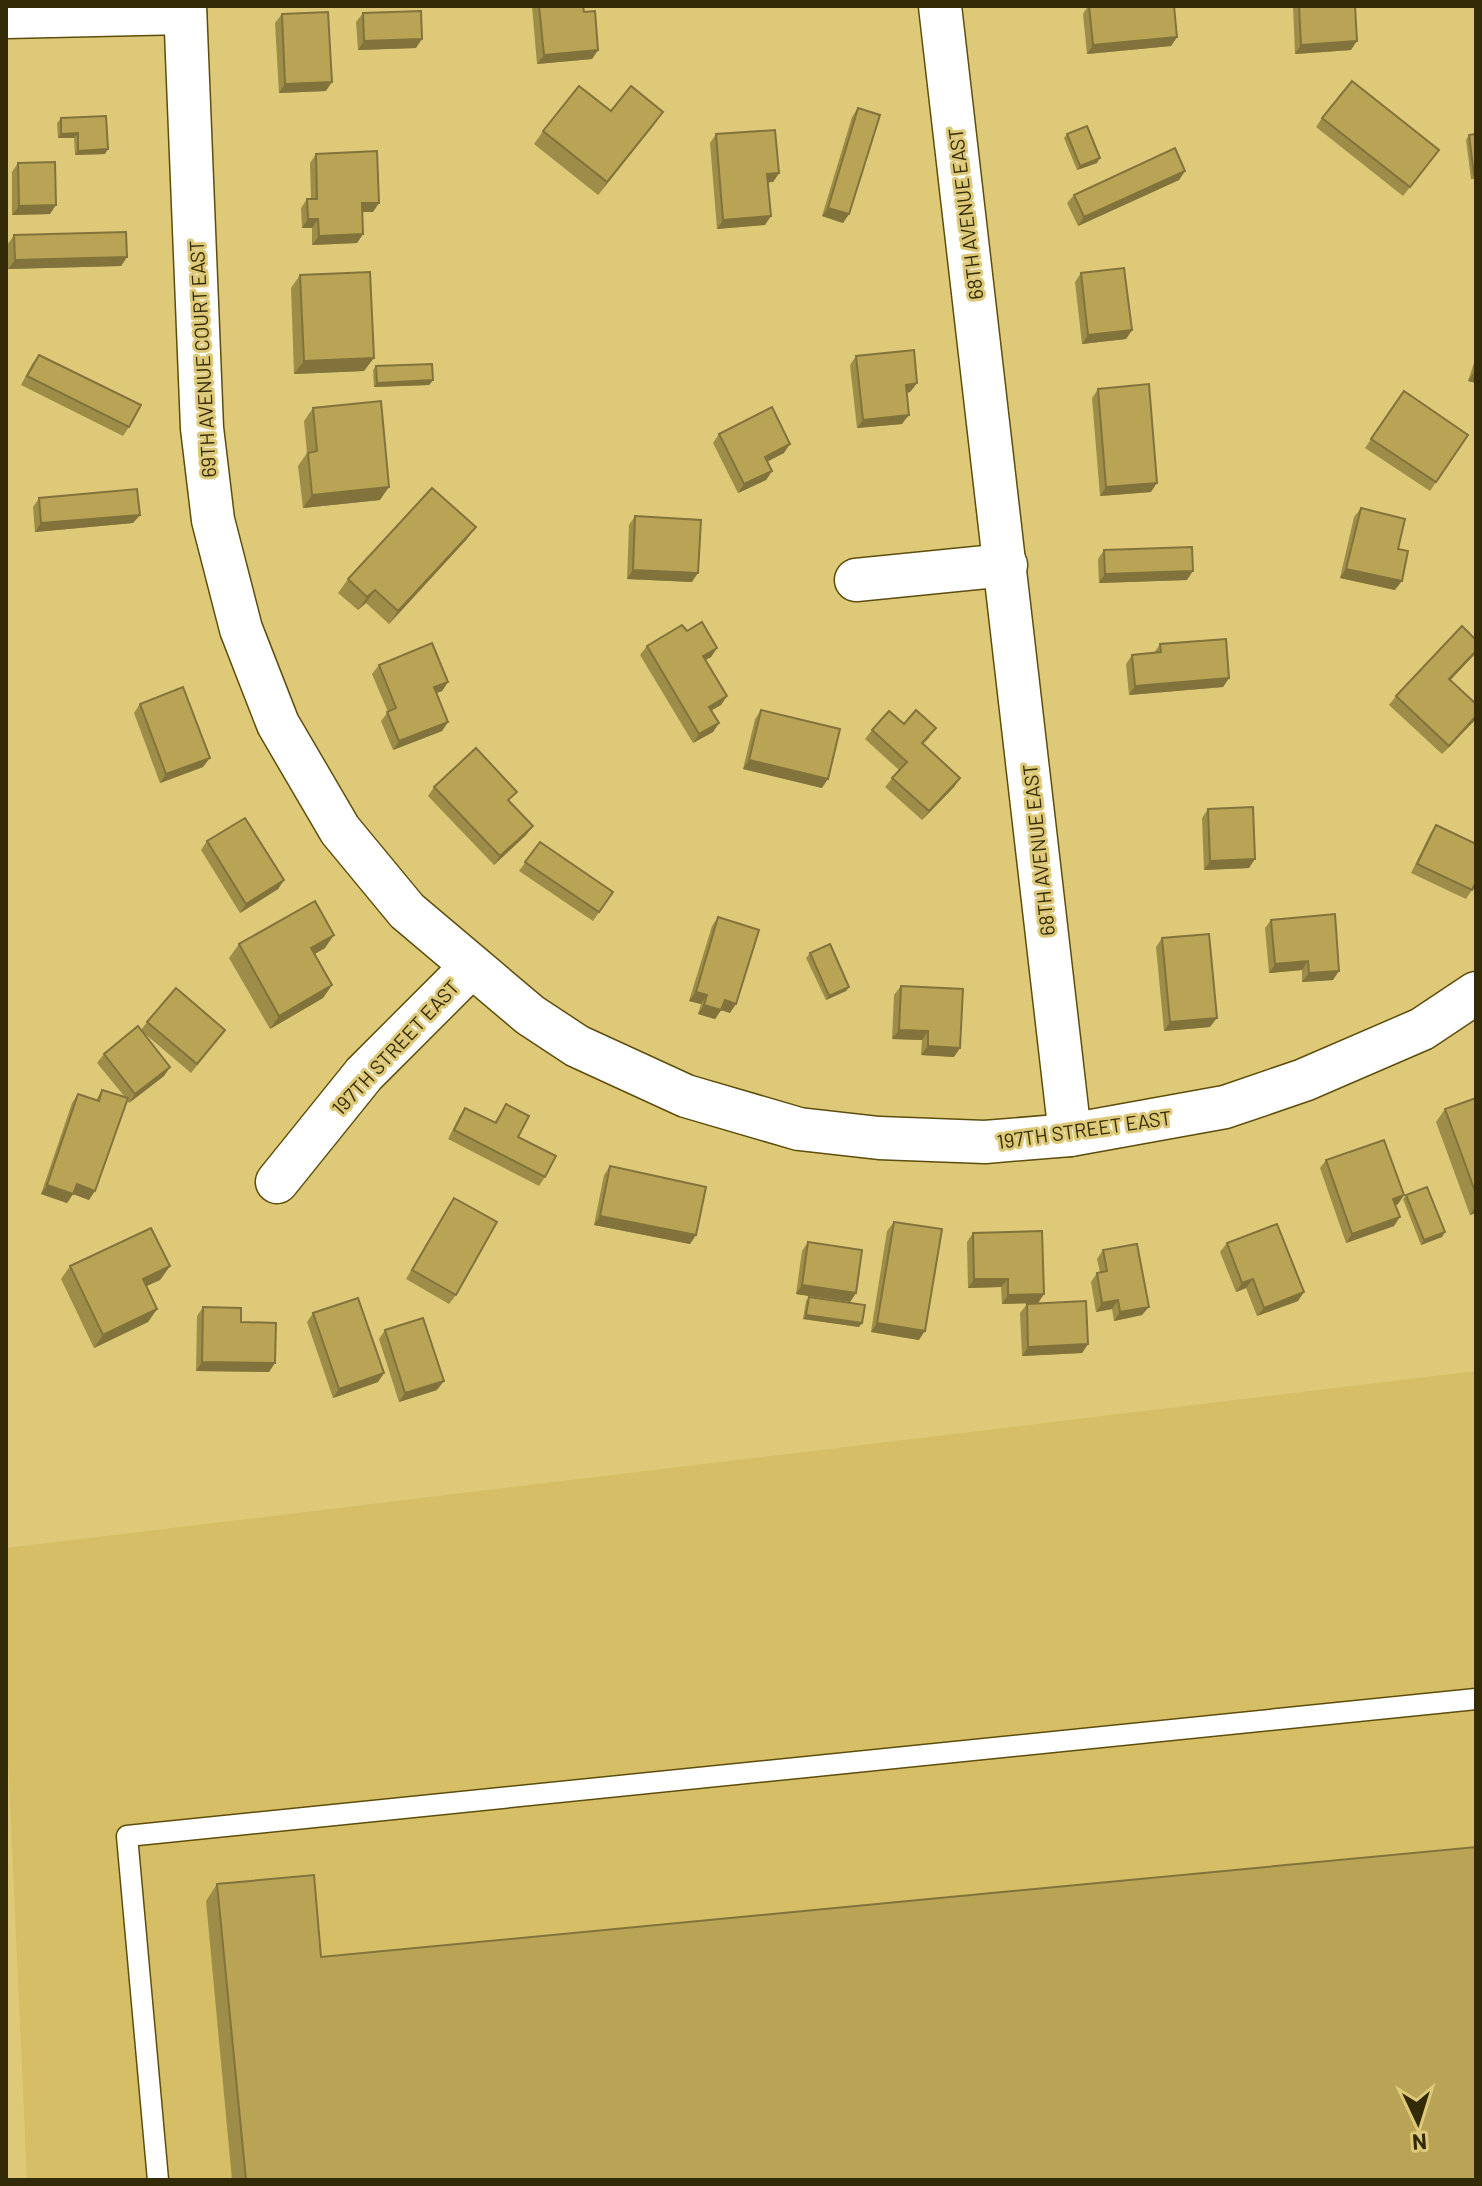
<svg xmlns="http://www.w3.org/2000/svg" width="1482" height="2186" viewBox="0 0 1482 2186" font-family="Barlow,sans-serif">
	<style>
		.built { fill: #d5be65 }
		.lines { fill: none; stroke-linecap: round; stroke-linejoin: round }
		.lane-casing { stroke: #5d4e0d; stroke-width: 23 }
		.street-casing { stroke: #5d4e0d; stroke-width: 45 }
		.lane { stroke: #fff; stroke-width: 20 }
		.street { stroke: #fff; stroke-width: 42 }
		.wall { fill: #9e8d48 }
		.shaded-wall { fill: #81733b }
		.building { fill: #b8a454; stroke: #81733b; stroke-width: 2 }
		.labels { text-anchor: middle; dominant-baseline: central; stroke-width: 6; stroke-linejoin: round; paint-order: stroke }
		.street-label { font-size: 20px; fill: #332b08; stroke: #dec979 }
	</style>
	<rect width="100%" height="100%" fill="#dec979"/>
	<polygon class="built" points="1476,1371 1476,2180 27,2180 6,1714 6,1548"/>
	<g class="lines">
		<defs>
			<polyline id="lane" points="158,2180 127,1836 1476,1699"/>
			<g id="street">
				<polyline points="185,6 202,428 213,520 241,629 278,724 340,830 407,911 530,1015 577,1046 686,1096 799,1129 879,1138 985,1142 1070,1135 1225,1107 1304,1080 1422,1029 1476,993"/>
				<polyline points="940,6 1070,1135"/>
				<polyline points="6,17 185,13"/>
				<polyline points="856,580 1006,565"/>
				<polyline points="277,1182 364,1074 472,966"/>
			</g>
		</defs>
		<use href="#lane" class="lane-casing"/>
		<use href="#street" class="street-casing"/>
		<use href="#lane" class="lane"/>
		<use href="#street" class="street"/>
	</g>
	<g class="wall">
		<polygon points="532,6 583,6 584,12 598,50 592,59 537,64"/>
		<polygon points="1088,6 1174,6 1177,37 1171,46 1087,54 1083,14"/>
		<polygon points="1293,6 1355,6 1351,50 1295,54"/>
		<polygon points="363,13 416,48 358,50 356,22"/>
		<polygon points="282,14 326,91 279,93 275,23"/>
		<polygon points="858,108 849,214 843,223 822,216 852,117"/>
		<polygon points="611,111 663,112 598,195 534,144 543,131"/>
		<polygon points="61,118 105,154 75,155 74,138 58,138 57,123"/>
		<polygon points="1322,118 1439,150 1403,196 1316,127"/>
		<polygon points="716,134 779,173 773,182 768,182 765,225 717,229 710,143"/>
		<polygon points="1067,134 1097,163 1077,170 1064,138"/>
		<polygon points="1476,134 1476,179 1471,179 1466,140 1469,135"/>
		<polygon points="316,154 373,212 363,212 363,234 357,243 312,245 312,228 302,228 301,208 307,199 311,199 310,163"/>
		<polygon points="18,163 50,214 12,215 12,172"/>
		<polygon points="1185,171 1179,180 1078,226 1067,203 1074,195"/>
		<polygon points="14,235 127,257 121,266 8,269 8,244"/>
		<polygon points="1081,273 1132,330 1126,339 1082,344 1075,282"/>
		<polygon points="300,275 364,371 294,374 291,288"/>
		<polygon points="39,355 129,427 123,436 21,385 32,364"/>
		<polygon points="856,356 917,383 910,392 906,393 902,424 857,428 850,365"/>
		<polygon points="1476,357 1476,383 1468,381"/>
		<polygon points="376,366 433,380 429,385 374,387 373,370"/>
		<polygon points="1098,389 1151,492 1100,496 1092,398"/>
		<polygon points="1404,391 1468,435 1430,491 1365,448"/>
		<polygon points="313,408 380,500 303,508 298,466 307,453 304,421"/>
		<polygon points="719,434 784,453 767,461 772,471 766,480 738,493 713,443"/>
		<polygon points="39,498 140,515 133,523 35,532 33,507"/>
		<polygon points="1361,508 1398,549 1395,590 1340,578 1354,517"/>
		<polygon points="635,516 692,582 627,579 629,525"/>
		<polygon points="476,527 466,540 389,624 366,603 358,610 338,593 348,579"/>
		<polygon points="1104,550 1187,580 1099,583 1098,559"/>
		<polygon points="687,631 717,648 711,657 705,660 727,696 721,705 712,710 719,723 713,732 693,743 640,655 647,646"/>
		<polygon points="1160,644 1229,678 1223,687 1129,695 1126,664 1132,655 1154,653"/>
		<polygon points="379,665 448,682 442,691 437,693 448,722 442,731 393,750 381,721 388,712 372,674"/>
		<polygon points="1451,680 1476,719 1442,754 1389,705 1396,696"/>
		<polygon points="140,704 203,767 160,783 134,713"/>
		<polygon points="761,710 822,788 743,769 755,719"/>
		<polygon points="904,724 930,737 923,744 960,778 954,787 922,820 885,787 899,770 865,739 872,730"/>
		<polygon points="434,787 509,801 533,826 526,835 494,865 428,796"/>
		<polygon points="1208,809 1249,868 1204,870 1202,818"/>
		<polygon points="1436,825 1472,890 1466,899 1411,873 1430,834"/>
		<polygon points="207,841 284,880 278,889 240,913 201,850"/>
		<polygon points="540,842 613,892 593,921 519,871"/>
		<polygon points="718,917 730,1013 721,1010 715,1019 698,1014 701,1004 689,1001 712,926"/>
		<polygon points="1271,920 1333,980 1302,982 1302,970 1269,973 1265,928"/>
		<polygon points="1162,938 1210,1027 1164,1031 1156,947"/>
		<polygon points="239,944 325,948 315,954 332,985 323,998 270,1029 229,958"/>
		<polygon points="810,953 849,987 846,991 826,1000 806,958"/>
		<polygon points="901,986 954,1057 921,1055 922,1040 892,1039 894,995"/>
		<polygon points="147,1022 225,1030 191,1073 144,1033 170,1067 164,1076 129,1103 127,1100 89,1200 73,1194 67,1203 41,1194 72,1103 78,1094 96,1100 102,1090 125,1097 97,1063 104,1054 141,1030"/>
		<polygon points="1476,1098 1476,1213 1470,1215 1436,1122 1445,1109"/>
		<polygon points="506,1104 518,1137 545,1177 539,1186 448,1139 459,1117 465,1108 494,1123"/>
		<polygon points="1326,1160 1404,1195 1398,1204 1396,1205 1394,1226 1346,1243 1320,1168"/>
		<polygon points="610,1166 696,1235 690,1244 594,1225 604,1175"/>
		<polygon points="1406,1195 1442,1237 1421,1245 1403,1199"/>
		<polygon points="454,1198 456,1295 449,1304 406,1279"/>
		<polygon points="894,1222 919,1340 871,1332 887,1231"/>
		<polygon points="973,1233 1044,1294 1038,1303 1002,1304 1001,1287 968,1288 967,1242"/>
		<polygon points="808,1242 856,1293 850,1302 796,1294 802,1251"/>
		<polygon points="1227,1243 1298,1301 1257,1316 1246,1288 1236,1292 1220,1252"/>
		<polygon points="1103,1250 1142,1315 1114,1321 1112,1309 1096,1312 1091,1282 1097,1273 1100,1272 1097,1259"/>
		<polygon points="70,1266 170,1266 160,1280 146,1286 157,1309 148,1322 94,1348 61,1279"/>
		<polygon points="809,1297 859,1327 803,1319 806,1301"/>
		<polygon points="1027,1304 1088,1344 1082,1353 1022,1356 1020,1313"/>
		<polygon points="203,1307 241,1322 269,1372 196,1371 197,1316"/>
		<polygon points="313,1313 384,1373 378,1382 333,1398 307,1322"/>
		<polygon points="385,1330 437,1390 399,1402 379,1339"/>
		<polygon points="217,1884 321,1957 1476,2180 232,2180 206,1901"/>
	</g>
	<g class="shaded-wall">
		<polygon points="1177,37 1171,46 1087,54 1093,45"/>
		<polygon points="422,39 416,48 358,50 364,41"/>
		<polygon points="1357,41 1351,50 1295,54 1301,45"/>
		<polygon points="598,50 592,59 537,64 544,55"/>
		<polygon points="332,82 326,91 279,93 285,84"/>
		<polygon points="663,112 654,125 598,195 607,182"/>
		<polygon points="78,133 74,138 58,138 61,134"/>
		<polygon points="108,149 105,154 75,155 78,151"/>
		<polygon points="1100,158 1097,163 1077,170 1080,166"/>
		<polygon points="1185,171 1179,180 1078,226 1084,217"/>
		<polygon points="779,173 773,182 761,183 767,174"/>
		<polygon points="362,203 379,203 373,212 356,212"/>
		<polygon points="56,205 50,214 12,215 19,206"/>
		<polygon points="828,208 849,214 843,223 822,216"/>
		<polygon points="771,216 765,225 717,229 723,220"/>
		<polygon points="308,219 318,219 312,228 302,228"/>
		<polygon points="363,234 357,243 312,245 319,236"/>
		<polygon points="127,257 121,266 8,269 15,260"/>
		<polygon points="1132,330 1126,339 1082,344 1088,335"/>
		<polygon points="374,358 364,371 294,374 304,361"/>
		<polygon points="1474,372 1476,372 1476,383 1468,381"/>
		<polygon points="433,380 429,385 374,387 377,383"/>
		<polygon points="917,383 910,392 899,394 906,385"/>
		<polygon points="909,415 902,424 857,428 863,420"/>
		<polygon points="790,444 784,453 759,466 765,457"/>
		<polygon points="772,471 766,480 738,493 744,484"/>
		<polygon points="1157,483 1151,492 1100,496 1106,487"/>
		<polygon points="389,487 380,500 303,508 312,495"/>
		<polygon points="140,515 133,523 35,532 41,523"/>
		<polygon points="476,527 466,540 389,624 398,611"/>
		<polygon points="1346,569 1402,581 1395,590 1340,578"/>
		<polygon points="633,570 698,573 692,582 627,579"/>
		<polygon points="1193,571 1187,580 1099,583 1105,574"/>
		<polygon points="375,590 366,603 358,610 367,597"/>
		<polygon points="717,648 711,657 697,665 703,656"/>
		<polygon points="1476,651 1476,653 1443,688 1449,679"/>
		<polygon points="1229,678 1223,687 1129,695 1135,686"/>
		<polygon points="448,682 442,691 428,696 434,687"/>
		<polygon points="727,696 721,705 703,715 709,707"/>
		<polygon points="1476,716 1476,719 1442,754 1449,746"/>
		<polygon points="448,722 442,731 393,750 399,741"/>
		<polygon points="719,723 713,732 693,743 699,734"/>
		<polygon points="210,758 203,767 160,783 166,774"/>
		<polygon points="749,760 828,779 822,788 743,769"/>
		<polygon points="960,778 954,787 922,820 929,811"/>
		<polygon points="533,826 526,835 494,865 500,856"/>
		<polygon points="1255,859 1249,868 1204,870 1210,861"/>
		<polygon points="284,880 278,889 240,913 246,904"/>
		<polygon points="334,935 325,948 302,961 311,948"/>
		<polygon points="1308,961 1302,970 1269,973 1275,964"/>
		<polygon points="1339,971 1333,980 1302,982 1309,973"/>
		<polygon points="332,985 323,998 270,1029 279,1016"/>
		<polygon points="849,987 846,991 826,1000 829,996"/>
		<polygon points="696,992 707,995 701,1004 689,1001"/>
		<polygon points="725,1000 736,1004 730,1013 718,1009"/>
		<polygon points="704,1005 721,1010 715,1019 698,1014"/>
		<polygon points="1217,1018 1210,1027 1164,1031 1170,1022"/>
		<polygon points="899,1030 928,1031 922,1040 892,1039"/>
		<polygon points="928,1046 960,1048 954,1057 921,1055"/>
		<polygon points="170,1067 164,1076 129,1103 135,1094"/>
		<polygon points="77,1184 95,1191 89,1200 73,1194 67,1203 41,1194 47,1185"/>
		<polygon points="1404,1195 1398,1204 1387,1208 1393,1199"/>
		<polygon points="1476,1206 1476,1213 1470,1215"/>
		<polygon points="600,1216 696,1235 690,1244 594,1225"/>
		<polygon points="1400,1217 1394,1226 1346,1243 1352,1234"/>
		<polygon points="1445,1232 1442,1237 1421,1245 1424,1240"/>
		<polygon points="170,1266 160,1280 134,1292 143,1279"/>
		<polygon points="974,1279 1008,1279 1001,1287 968,1288"/>
		<polygon points="1253,1279 1246,1288 1236,1292 1242,1283"/>
		<polygon points="802,1285 856,1293 850,1302 796,1294"/>
		<polygon points="1304,1292 1298,1301 1257,1316 1264,1308"/>
		<polygon points="1044,1294 1038,1303 1002,1304 1008,1295"/>
		<polygon points="1118,1300 1112,1309 1096,1312 1102,1303"/>
		<polygon points="1149,1307 1142,1315 1114,1321 1120,1312"/>
		<polygon points="157,1309 148,1322 94,1348 103,1335"/>
		<polygon points="806,1315 862,1323 859,1327 803,1319"/>
		<polygon points="877,1323 925,1331 919,1340 871,1332"/>
		<polygon points="1088,1344 1082,1353 1022,1356 1028,1347"/>
		<polygon points="202,1362 275,1363 269,1372 196,1371"/>
		<polygon points="384,1373 378,1382 333,1398 339,1389"/>
		<polygon points="444,1381 437,1390 399,1402 405,1393"/>
	</g>
	<g class="building">
		<polygon points="539,6 583,6 584,12 595,11 598,50 544,55"/>
		<polygon points="1089,6 1174,6 1177,37 1093,45"/>
		<polygon points="1299,6 1355,6 1357,41 1301,45"/>
		<polygon points="421,11 422,39 364,41 363,13"/>
		<polygon points="328,12 332,82 285,84 282,14"/>
		<polygon points="1352,81 1439,150 1410,187 1322,118"/>
		<polygon points="579,86 611,111 631,86 663,112 607,182 543,131"/>
		<polygon points="858,108 880,115 849,214 828,208"/>
		<polygon points="106,116 108,149 78,151 78,133 61,134 61,118"/>
		<polygon points="1087,126 1100,158 1080,166 1067,134"/>
		<polygon points="775,130 779,173 767,174 771,216 723,220 716,134"/>
		<polygon points="1476,134 1476,175 1474,175 1469,135"/>
		<polygon points="1175,148 1185,171 1084,217 1074,195"/>
		<polygon points="377,151 379,203 362,203 363,234 319,236 318,219 308,219 307,199 317,199 316,154"/>
		<polygon points="55,162 56,205 19,206 18,163"/>
		<polygon points="126,232 127,257 15,260 14,235"/>
		<polygon points="1124,268 1132,330 1088,335 1081,273"/>
		<polygon points="370,272 374,358 304,361 300,275"/>
		<polygon points="914,350 917,383 906,385 909,415 863,420 856,356"/>
		<polygon points="39,355 141,405 129,427 27,376"/>
		<polygon points="432,364 433,380 377,383 376,366"/>
		<polygon points="1149,384 1157,483 1106,487 1098,389"/>
		<polygon points="1404,391 1468,435 1436,482 1371,439"/>
		<polygon points="381,401 389,487 312,495 308,453 317,451 313,408"/>
		<polygon points="772,407 790,444 765,457 772,471 744,484 719,434"/>
		<polygon points="432,488 476,527 398,611 375,590 367,597 348,579"/>
		<polygon points="137,489 140,515 41,523 39,498"/>
		<polygon points="1361,508 1405,519 1398,549 1408,551 1402,581 1346,569"/>
		<polygon points="635,516 701,520 698,573 633,570"/>
		<polygon points="1192,547 1193,571 1105,574 1104,550"/>
		<polygon points="702,622 717,648 703,656 727,696 709,707 719,723 699,734 647,646 682,625 687,631"/>
		<polygon points="1462,626 1476,640 1476,651 1449,679 1476,704 1476,716 1449,746 1396,696"/>
		<polygon points="1226,639 1229,678 1135,686 1132,655 1161,652 1160,644"/>
		<polygon points="432,643 448,682 434,687 448,722 399,741 387,712 396,708 379,665"/>
		<polygon points="183,687 210,758 166,774 140,704"/>
		<polygon points="761,710 840,729 828,779 749,760"/>
		<polygon points="916,710 936,728 922,743 960,778 929,811 892,778 907,762 872,730 889,711 904,724"/>
		<polygon points="476,748 517,792 508,800 533,826 500,856 434,787"/>
		<polygon points="1253,807 1255,859 1210,861 1208,809"/>
		<polygon points="245,818 284,880 246,904 207,841"/>
		<polygon points="1436,825 1476,844 1476,882 1472,890 1417,864"/>
		<polygon points="540,842 613,892 599,912 525,862"/>
		<polygon points="315,901 334,935 311,948 332,985 279,1016 239,944"/>
		<polygon points="1335,914 1339,971 1309,973 1308,961 1275,964 1271,920"/>
		<polygon points="718,917 759,930 736,1004 725,1000 721,1010 704,1005 707,995 696,992"/>
		<polygon points="1209,934 1217,1018 1170,1022 1162,938"/>
		<polygon points="830,944 849,987 829,996 810,953"/>
		<polygon points="901,986 963,989 960,1048 928,1046 928,1031 899,1030"/>
		<polygon points="176,988 225,1030 197,1064 147,1022"/>
		<polygon points="138,1026 170,1067 135,1094 104,1054"/>
		<polygon points="102,1090 128,1098 95,1191 77,1184 73,1194 47,1185 78,1094 99,1101"/>
		<polygon points="1476,1098 1476,1194 1445,1109"/>
		<polygon points="506,1104 529,1116 518,1137 556,1156 545,1177 454,1130 465,1108 496,1123"/>
		<polygon points="1384,1140 1404,1195 1393,1199 1400,1217 1352,1234 1326,1160"/>
		<polygon points="610,1166 706,1187 696,1235 600,1216"/>
		<polygon points="1427,1187 1445,1232 1424,1240 1406,1195"/>
		<polygon points="454,1198 497,1222 456,1295 412,1270"/>
		<polygon points="894,1222 942,1229 925,1331 877,1323"/>
		<polygon points="1277,1224 1304,1292 1264,1308 1253,1279 1242,1283 1227,1243"/>
		<polygon points="151,1228 170,1266 143,1279 157,1309 103,1335 70,1266"/>
		<polygon points="1042,1231 1044,1294 1008,1295 1008,1279 974,1279 973,1233"/>
		<polygon points="808,1242 862,1250 856,1293 802,1285"/>
		<polygon points="1137,1244 1149,1307 1120,1312 1118,1300 1102,1303 1097,1273 1107,1271 1103,1250"/>
		<polygon points="809,1297 865,1305 862,1323 806,1315"/>
		<polygon points="358,1298 384,1373 339,1389 313,1313"/>
		<polygon points="1086,1301 1088,1344 1028,1347 1027,1304"/>
		<polygon points="203,1307 241,1308 241,1322 276,1323 275,1363 202,1362"/>
		<polygon points="423,1318 444,1381 405,1393 385,1330"/>
		<polygon points="1476,1847 1476,2180 246,2180 217,1884 314,1875 321,1957"/>
	</g>
	<g class="labels">
		<g class="street-label">
			<text transform="translate(965 214) rotate(-97)">68TH AVENUE EAST</text>
			<text transform="translate(202 359) rotate(-93)">69TH AVENUE COURT EAST</text>
			<text transform="translate(1038 850) rotate(-96)">68TH AVENUE EAST</text>
			<text transform="translate(395 1047) rotate(-47)">197TH STREET EAST</text>
			<text transform="translate(1084 1129) rotate(-8)">197TH STREET EAST</text>
		</g>
	</g>
	<rect width="1482" height="2186" fill="none" stroke="#332b08" stroke-width="16"/>
	<g transform="translate(1418 2122) rotate(176)" stroke="#dec979" stroke-width="6" paint-order="stroke">
	<path d="M0-6L14 30L0 20L-14 30Z" fill="#332b08"/>
	<text y="-12" font-size="22" font-weight="bold" text-anchor="middle" fill="#332b08">N</text>
	</g>
</svg>
